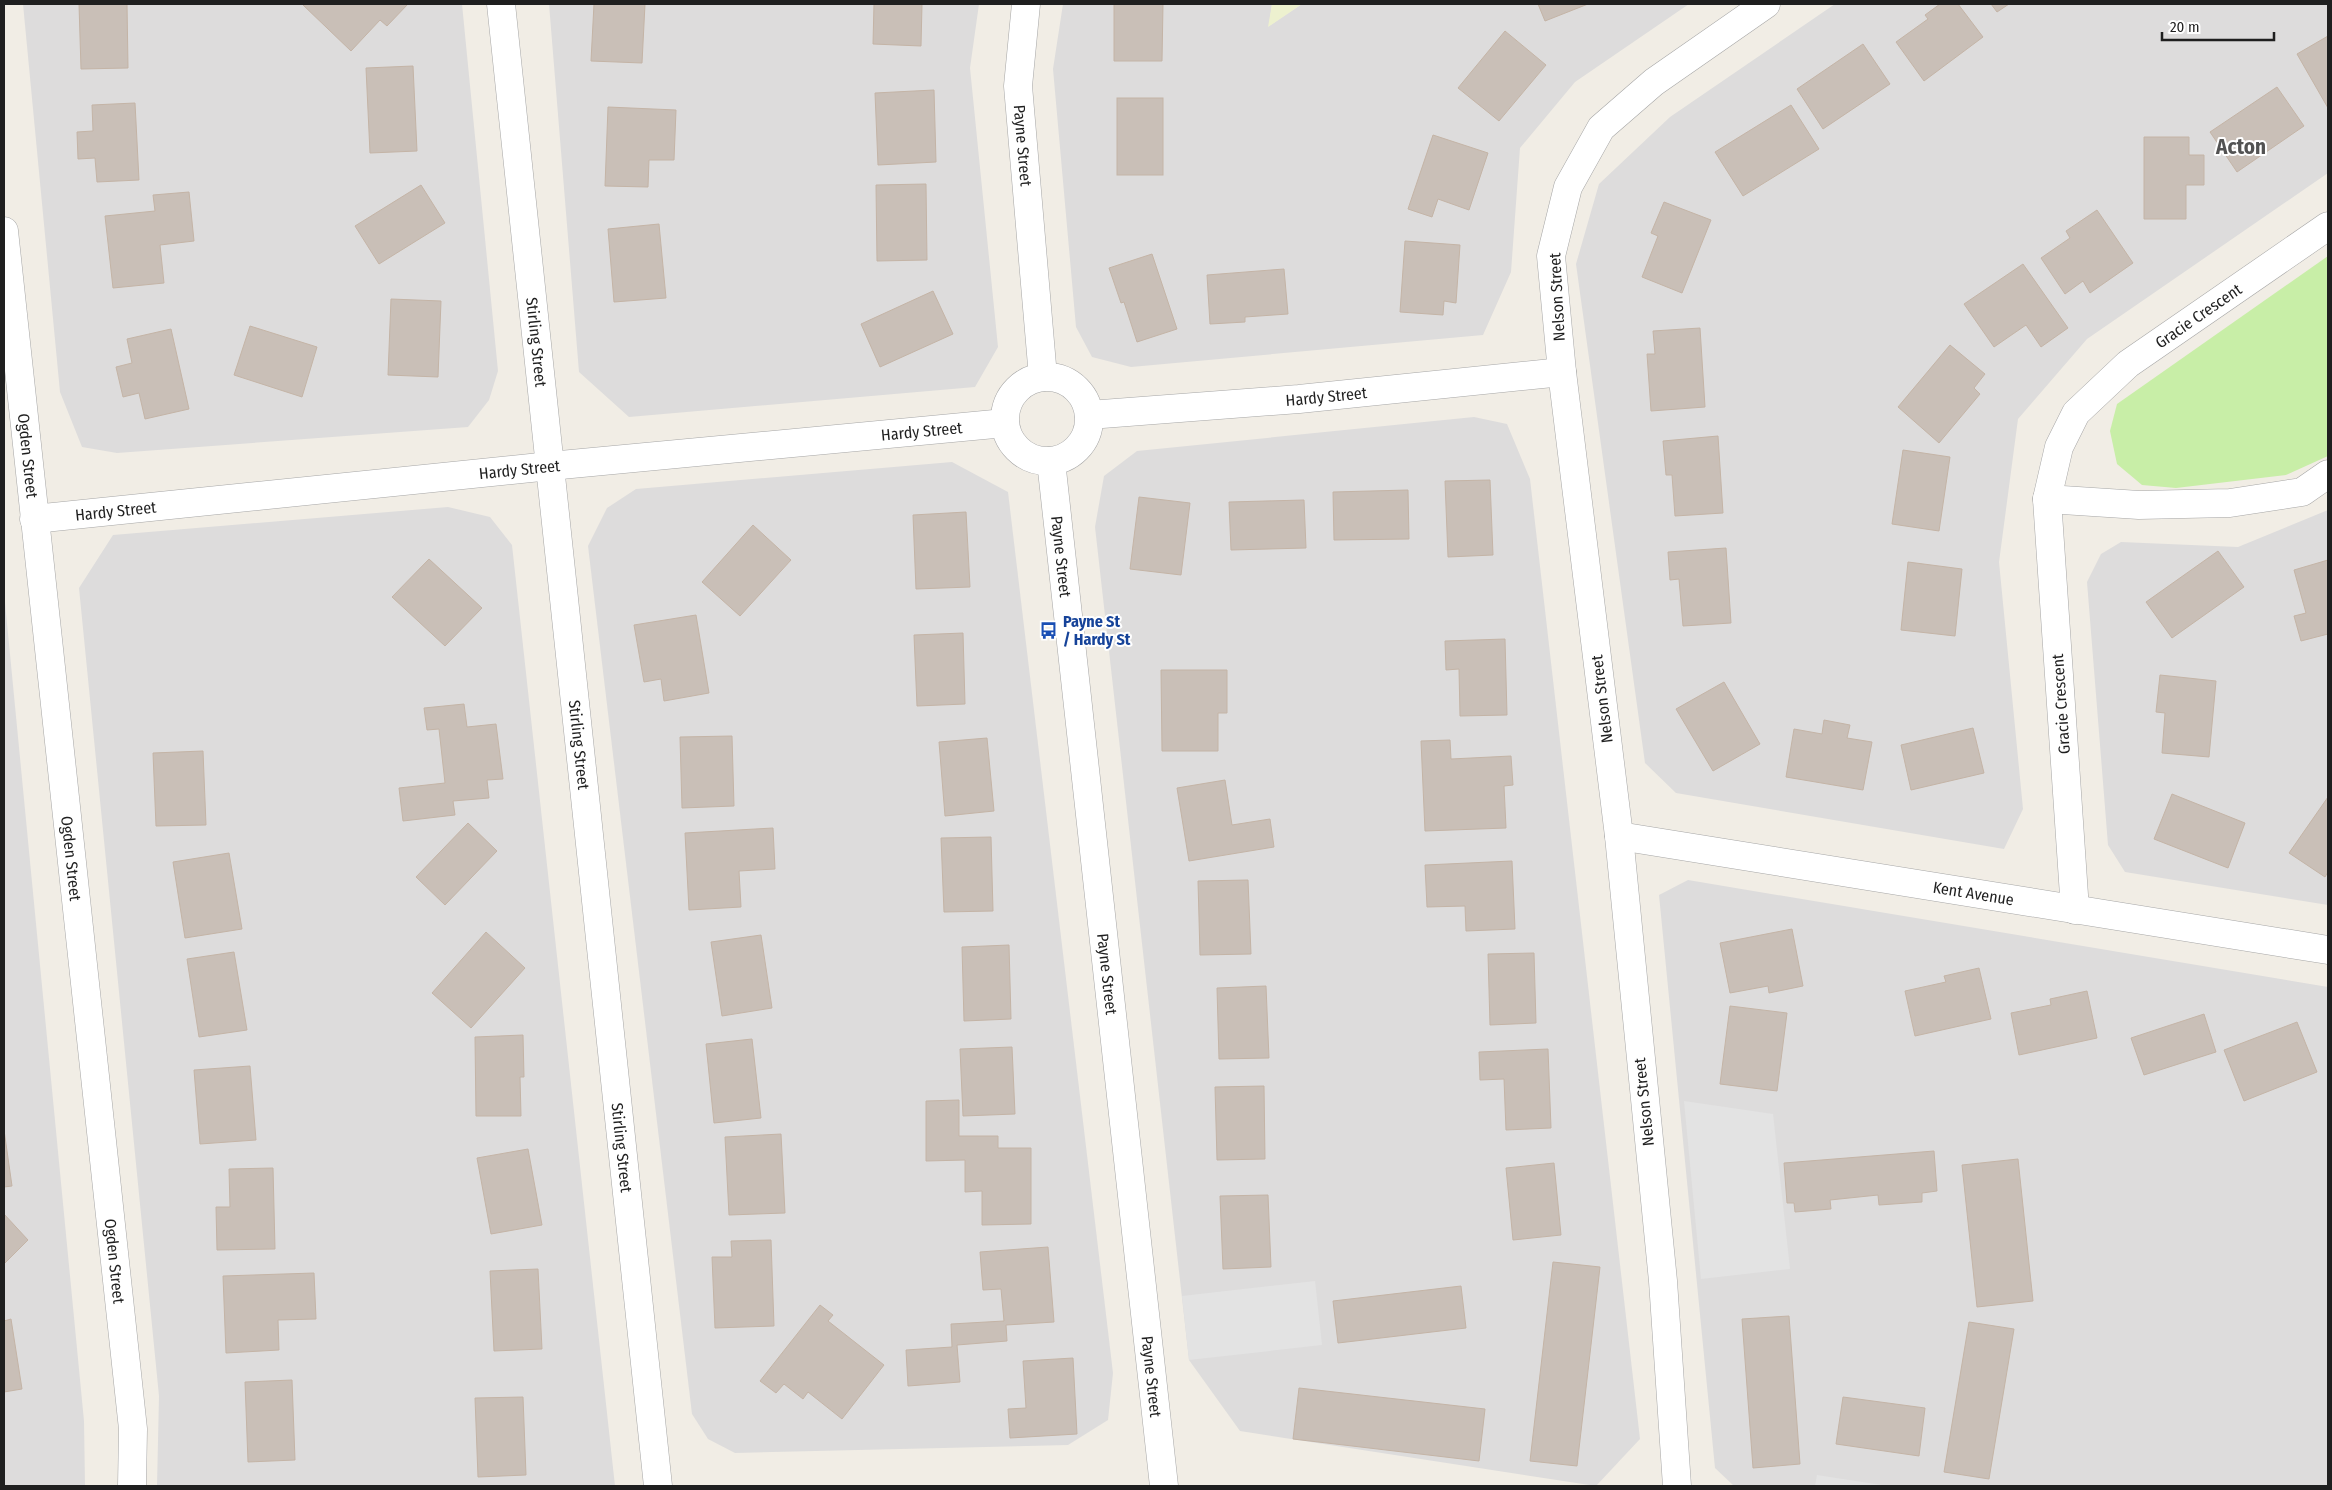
<svg xmlns="http://www.w3.org/2000/svg" width="2332" height="1490" viewBox="0 0 2332 1490" font-family="'Fira Sans Condensed',sans-serif">
	<style>
		.residential { fill: #dddcdc }
		.farmland { fill: #edf1cf }
		.grass { fill: #c8eea7 }
		.parking { fill: #e3e3e3 }
		.building { fill: #c9bfb7; stroke: #c4b4a6 }
		.lines { fill: none; stroke-linecap: round; stroke-linejoin: round }
		.minor-casing { stroke: #a6a6a6; stroke-width: 29 }
		.minor { stroke: #fff; stroke-width: 28 }
		.labels { text-anchor: middle; dominant-baseline: central; stroke-width: 4; stroke-linejoin: round; paint-order: stroke }
		.street-label { font-size: 16px; fill: #1f1f1f; stroke: #fff }
		.transit-label { font-size: 16px; font-weight: bold; fill: #164399; stroke: #fff; text-anchor: start }
		.district-label { font-size: 21px; font-weight: bold; fill: #525252; stroke: #fff }
	</style>
	<rect width="100%" height="100%" fill="#f1ede5"/>
	<g class="residential">
		<polygon points="23,4 462,4 498,371 489,400 468,427 117,453 82,447 60,392"/>
		<polygon points="549,4 979,4 970,68 998,347 975,387 629,417 579,372"/>
		<polygon points="1063,4 1272,4 1269,26 1302,4 1689,4 1575,82 1520,148 1511,272 1483,335 1131,367 1092,357 1076,327 1053,69"/>
		<polygon points="1835,4 2328,4 2328,173 2087,339 2018,419 1999,562 2023,809 2004,849 1676,793 1645,763 1576,264 1599,184 1670,117"/>
		<polygon points="1474,417 1507,424 1530,479 1640,1439 1596,1486 1240,1431 1189,1360 1095,527 1104,476 1137,451"/>
		<polygon points="952,462 1008,492 1113,1373 1108,1420 1068,1445 735,1453 708,1439 692,1414 588,546 607,508 636,489"/>
		<polygon points="448,507 490,517 512,545 615,1486 157,1486 159,1396 79,588 113,535"/>
		<polygon points="2328,510 2328,905 2125,872 2108,845 2087,582 2101,554 2121,542 2238,547"/>
		<polygon points="4,592 84,1421 85,1486 4,1486"/>
		<polygon points="1688,880 2328,987 2328,1486 1734,1486 1715,1468 1659,895"/>
	</g>
	<polygon class="farmland" points="1272,4 1302,4 1268,27"/>
	<polygon class="grass" points="2328,256 2328,456 2286,475 2176,488 2142,485 2117,464 2110,431 2117,404"/>
	<g class="parking">
		<polygon points="1684,1101 1773,1114 1790,1269 1701,1279"/>
		<polygon points="1315,1281 1322,1345 1189,1360 1182,1296"/>
		<polygon points="1817,1475 1888,1486 1815,1486"/>
	</g>
	<g class="building">
		<polygon points="79,4 127,4 128,68 81,69"/>
		<polygon points="304,4 408,4 387,26 380,20 351,51 303,5"/>
		<polygon points="594,4 645,4 642,63 591,61"/>
		<polygon points="874,4 922,4 921,46 873,44"/>
		<polygon points="1114,4 1163,4 1162,61 1114,61"/>
		<polygon points="1538,4 1588,4 1545,21"/>
		<polygon points="1940,4 1958,4 1983,37 1924,81 1896,42 1928,19 1925,15"/>
		<polygon points="1991,4 2009,4 1997,12"/>
		<polygon points="1505,31 1546,65 1499,121 1458,88"/>
		<polygon points="2328,36 2328,108 2297,54"/>
		<polygon points="1863,44 1890,84 1823,129 1797,89"/>
		<polygon points="413,66 417,151 370,153 366,68"/>
		<polygon points="2277,87 2304,126 2237,172 2210,132"/>
		<polygon points="934,90 936,162 878,165 875,93"/>
		<rect x="1117" y="98" width="46" height="77"/>
		<polygon points="135,103 139,180 97,182 95,158 78,159 77,132 93,131 92,105"/>
		<polygon points="1791,105 1819,149 1743,196 1715,152"/>
		<polygon points="608,107 676,110 674,160 649,160 648,187 605,186"/>
		<polygon points="1433,135 1488,153 1469,210 1438,199 1432,217 1408,209"/>
		<polygon points="2144,137 2189,137 2189,155 2204,155 2204,185 2186,185 2186,219 2144,219"/>
		<polygon points="926,184 927,260 877,261 876,185"/>
		<polygon points="421,185 445,223 379,264 355,226"/>
		<polygon points="189,192 194,241 160,245 164,283 113,288 105,216 155,211 153,195"/>
		<polygon points="1664,202 1711,220 1682,293 1642,277 1658,236 1651,233"/>
		<polygon points="2097,210 2133,263 2090,293 2083,281 2065,294 2041,258 2070,238 2066,231"/>
		<polygon points="659,224 666,298 614,302 608,229"/>
		<polygon points="1405,241 1460,245 1456,303 1444,301 1443,315 1400,312"/>
		<polygon points="1152,254 1177,329 1137,342 1124,302 1121,303 1109,268"/>
		<polygon points="2023,264 2068,328 2041,347 2026,325 1994,347 1964,304"/>
		<polygon points="1284,269 1288,314 1245,317 1245,322 1210,324 1207,275"/>
		<polygon points="933,291 953,334 880,367 861,324"/>
		<polygon points="391,299 441,301 438,377 388,375"/>
		<polygon points="250,326 317,347 302,397 234,375"/>
		<polygon points="1700,328 1705,407 1651,411 1647,354 1655,354 1653,331"/>
		<polygon points="171,329 189,409 145,419 139,393 123,397 116,367 132,363 127,339"/>
		<polygon points="1950,345 1985,374 1974,388 1980,394 1939,443 1898,407"/>
		<polygon points="1718,436 1723,513 1675,516 1672,475 1666,475 1663,441"/>
		<polygon points="1903,450 1950,457 1939,531 1892,524"/>
		<polygon points="1490,480 1493,555 1448,557 1445,481"/>
		<polygon points="1408,490 1409,539 1334,540 1333,492"/>
		<polygon points="1139,497 1190,503 1181,575 1130,569"/>
		<polygon points="1304,500 1306,548 1231,550 1229,502"/>
		<polygon points="966,512 970,587 916,589 913,515"/>
		<polygon points="753,525 791,560 740,616 702,582"/>
		<polygon points="1726,548 1731,623 1683,626 1679,579 1670,580 1668,552"/>
		<polygon points="2218,551 2244,587 2172,638 2146,602"/>
		<polygon points="429,559 482,608 445,646 392,597"/>
		<polygon points="2328,560 2328,634 2301,641 2294,616 2306,613 2294,570"/>
		<polygon points="1908,562 1962,569 1955,636 1901,630"/>
		<polygon points="696,615 709,693 664,701 661,679 644,682 634,625"/>
		<polygon points="963,633 965,704 917,706 914,635"/>
		<polygon points="1505,639 1507,715 1460,716 1459,669 1446,670 1445,641"/>
		<polygon points="1161,670 1227,670 1227,713 1218,713 1218,751 1162,751"/>
		<polygon points="2160,675 2216,681 2209,757 2162,753 2165,713 2156,712"/>
		<polygon points="1724,682 1760,744 1713,771 1676,709"/>
		<polygon points="464,704 467,727 496,724 503,779 487,780 489,798 453,801 455,815 403,821 399,788 445,783 439,729 427,730 424,708"/>
		<polygon points="1824,720 1850,725 1847,738 1872,742 1863,790 1786,777 1794,729 1822,734"/>
		<polygon points="1973,728 1984,773 1911,790 1901,745"/>
		<polygon points="732,736 734,806 682,808 680,737"/>
		<polygon points="987,738 994,811 945,816 939,742"/>
		<polygon points="1450,740 1451,759 1511,756 1513,785 1504,786 1506,828 1425,831 1421,741"/>
		<polygon points="203,751 206,825 156,826 153,753"/>
		<polygon points="1225,780 1232,825 1270,819 1274,847 1189,861 1177,788"/>
		<polygon points="2172,794 2245,823 2228,868 2154,839"/>
		<polygon points="2328,797 2328,872 2325,877 2289,853"/>
		<polygon points="468,823 497,851 445,905 416,877"/>
		<polygon points="773,828 775,869 739,871 741,907 689,910 685,833"/>
		<polygon points="991,837 993,911 944,912 941,838"/>
		<polygon points="229,853 242,929 185,938 173,862"/>
		<polygon points="1512,861 1515,929 1466,931 1465,906 1427,907 1425,865"/>
		<polygon points="1248,880 1251,954 1200,955 1198,881"/>
		<polygon points="1792,929 1803,986 1769,993 1768,986 1730,993 1720,943"/>
		<polygon points="486,932 525,968 471,1028 432,993"/>
		<polygon points="761,935 772,1008 722,1016 711,942"/>
		<polygon points="1009,945 1011,1019 964,1021 962,947"/>
		<polygon points="234,952 247,1030 199,1037 187,959"/>
		<polygon points="1534,953 1536,1023 1490,1025 1488,954"/>
		<polygon points="1979,968 1991,1019 1915,1036 1905,991 1946,982 1944,976"/>
		<polygon points="1266,986 1269,1058 1219,1059 1217,988"/>
		<polygon points="2087,991 2097,1038 2019,1055 2011,1013 2051,1005 2050,999"/>
		<polygon points="1730,1006 1787,1013 1777,1091 1720,1084"/>
		<polygon points="2204,1014 2216,1052 2144,1075 2131,1038"/>
		<polygon points="2297,1022 2317,1072 2244,1101 2224,1050"/>
		<polygon points="523,1035 524,1077 520,1077 521,1116 476,1116 475,1037"/>
		<polygon points="752,1039 761,1118 714,1123 706,1044"/>
		<polygon points="1012,1047 1015,1114 963,1116 960,1049"/>
		<polygon points="1548,1049 1551,1128 1506,1130 1504,1079 1480,1080 1479,1052"/>
		<polygon points="250,1066 256,1140 200,1144 194,1070"/>
		<polygon points="1264,1086 1265,1159 1217,1160 1215,1087"/>
		<polygon points="959,1100 959,1136 998,1136 998,1148 1031,1148 1031,1224 982,1225 982,1191 965,1192 965,1160 926,1161 926,1101"/>
		<polygon points="4,1130 12,1186 4,1187"/>
		<polygon points="781,1134 785,1213 729,1215 725,1137"/>
		<polygon points="528,1149 542,1225 491,1234 477,1158"/>
		<polygon points="1934,1151 1937,1191 1922,1193 1922,1202 1879,1205 1878,1195 1830,1200 1831,1209 1795,1212 1794,1203 1787,1203 1784,1163"/>
		<polygon points="2018,1159 2033,1301 1977,1307 1962,1165"/>
		<polygon points="1554,1163 1561,1235 1513,1240 1506,1168"/>
		<polygon points="273,1168 275,1249 217,1250 216,1207 230,1207 229,1169"/>
		<polygon points="1268,1195 1271,1267 1223,1269 1220,1196"/>
		<polygon points="4,1214 28,1240 4,1264"/>
		<polygon points="771,1240 774,1326 715,1328 712,1257 732,1257 731,1241"/>
		<polygon points="1048,1247 1054,1322 1006,1325 1007,1341 957,1345 960,1382 908,1386 906,1350 952,1347 951,1324 1004,1321 1001,1289 983,1290 980,1252"/>
		<polygon points="1553,1262 1600,1267 1577,1466 1530,1461"/>
		<polygon points="538,1269 542,1349 494,1351 490,1271"/>
		<polygon points="314,1273 316,1319 278,1320 279,1350 226,1353 223,1276"/>
		<polygon points="1461,1286 1466,1328 1338,1343 1333,1301"/>
		<polygon points="820,1305 833,1315 828,1321 884,1365 842,1419 808,1392 803,1399 784,1384 776,1393 760,1381"/>
		<polygon points="1789,1316 1800,1464 1753,1468 1742,1319"/>
		<polygon points="11,1319 22,1389 4,1392 4,1321"/>
		<polygon points="1969,1322 2014,1329 1989,1479 1944,1472"/>
		<polygon points="1073,1358 1077,1434 1010,1438 1008,1409 1026,1408 1023,1361"/>
		<polygon points="292,1380 295,1460 248,1462 245,1382"/>
		<polygon points="1299,1388 1485,1409 1479,1461 1293,1439"/>
		<polygon points="523,1397 526,1475 478,1477 475,1398"/>
		<polygon points="1843,1397 1925,1408 1919,1456 1836,1444"/>
	</g>
	<g class="lines">
		<defs>
			<g id="minor">
				<path id="s1" d="M501 4 658 1486"/>
				<path id="s2" d="M1026 4 1018 86 1043 377"/>
				<path id="s3" d="M4 231 133 1429 132 1486"/>
				<circle cx="1047" cy="419" r="42"/>
				<path id="s4" d="M1089 415 1299 399 1562 372"/>
				<path id="s5" d="M1051 461 1164 1486"/>
				<polyline points="2047,499 2139,505 2230,503 2302,492 2328,474"/>
				<path id="s6" d="M34 519 550 466 1005 423"/>
				<path id="s7" d="M1619 836 2328 950"/>
				<path id="s8" d="M2075 910 2047 499 2059 447 2076 413 2128 364 2328 226"/>
				<polyline points="1677,1486 1663,1281 1619,836 1562,372 1551,256 1568,187 1601,128 1654,82 1766,4"/>
			</g>
		</defs>
		<use href="#minor" class="minor-casing"/>
		<use href="#minor" class="minor"/>
	</g>
	<defs>
		<symbol id="bus-bare" viewBox="-9 -9 18 18"><path d="M-5-6H5V4H4V6H2V4H-2V6H-4V4H-5ZM-3.5-4V0h7V-4ZM-3.5 1.2v1.5H-2V1.2ZM2 1.2v1.5H3.5V1.2Z" fill="#1a4fb4" stroke="#fff" stroke-width="2.5" paint-order="stroke"/></symbol>
	</defs>
	<g fill-rule="evenodd">
		<use href="#bus-bare" x="1036" y="618" width="25" height="25"/>
	</g>
	<g class="labels">
		<g class="street-label">
			<text stroke="none"><textPath href="#s2" startOffset="142">Payne Street</textPath></text>
			<text transform="translate(1557 297) rotate(-93)">Nelson Street</text>
			<text stroke="none"><textPath href="#s8" startOffset="660">Gracie Crescent</textPath></text>
			<text stroke="none"><textPath href="#s1" startOffset="340">Stirling Street</textPath></text>
			<text stroke="none"><textPath href="#s4" startOffset="238">Hardy Street</textPath></text>
			<text stroke="none"><textPath href="#s6" startOffset="892">Hardy Street</textPath></text>
			<text stroke="none"><textPath href="#s3" startOffset="226">Ogden Street</textPath></text>
			<text stroke="none"><textPath href="#s6" startOffset="488">Hardy Street</textPath></text>
			<text stroke="none"><textPath href="#s6" startOffset="82">Hardy Street</textPath></text>
			<text stroke="none"><textPath href="#s5" startOffset="96">Payne Street</textPath></text>
			<text transform="translate(1602 699) rotate(-97)">Nelson Street</text>
			<text transform="translate(2061 704) rotate(-94)">Gracie Crescent</text>
			<text stroke="none"><textPath href="#s1" startOffset="745">Stirling Street</textPath></text>
			<text stroke="none"><textPath href="#s3" startOffset="631">Ogden Street</textPath></text>
			<text stroke="none"><textPath href="#s7" startOffset="359">Kent Avenue</textPath></text>
			<text stroke="none"><textPath href="#s5" startOffset="516">Payne Street</textPath></text>
			<text transform="translate(1644 1102) rotate(-96)">Nelson Street</text>
			<text stroke="none"><textPath href="#s1" startOffset="1150">Stirling Street</textPath></text>
			<text stroke="none"><textPath href="#s3" startOffset="1036">Ogden Street</textPath></text>
			<text stroke="none"><textPath href="#s5" startOffset="921">Payne Street</textPath></text>
		</g>
		<g class="transit-label">
			<text x="1063" y="621">Payne St<tspan x="1063" dy="18">/ Hardy St</tspan></text>
		</g>
		<g class="district-label">
			<text x="2241" y="147">Acton</text>
		</g>
	</g>
	<rect width="2332" height="1490" fill="none" stroke="#1f1f1f" stroke-width="10"/>
	<path d="M2162 32v8h112v-8" fill="none" stroke="#1f1f1f" stroke-width="2.5"/>
	<text x="2170" y="32" font-size="15" fill="#1f1f1f" stroke="#ffffff" stroke-width="4" paint-order="stroke">20 m</text>
</svg>
